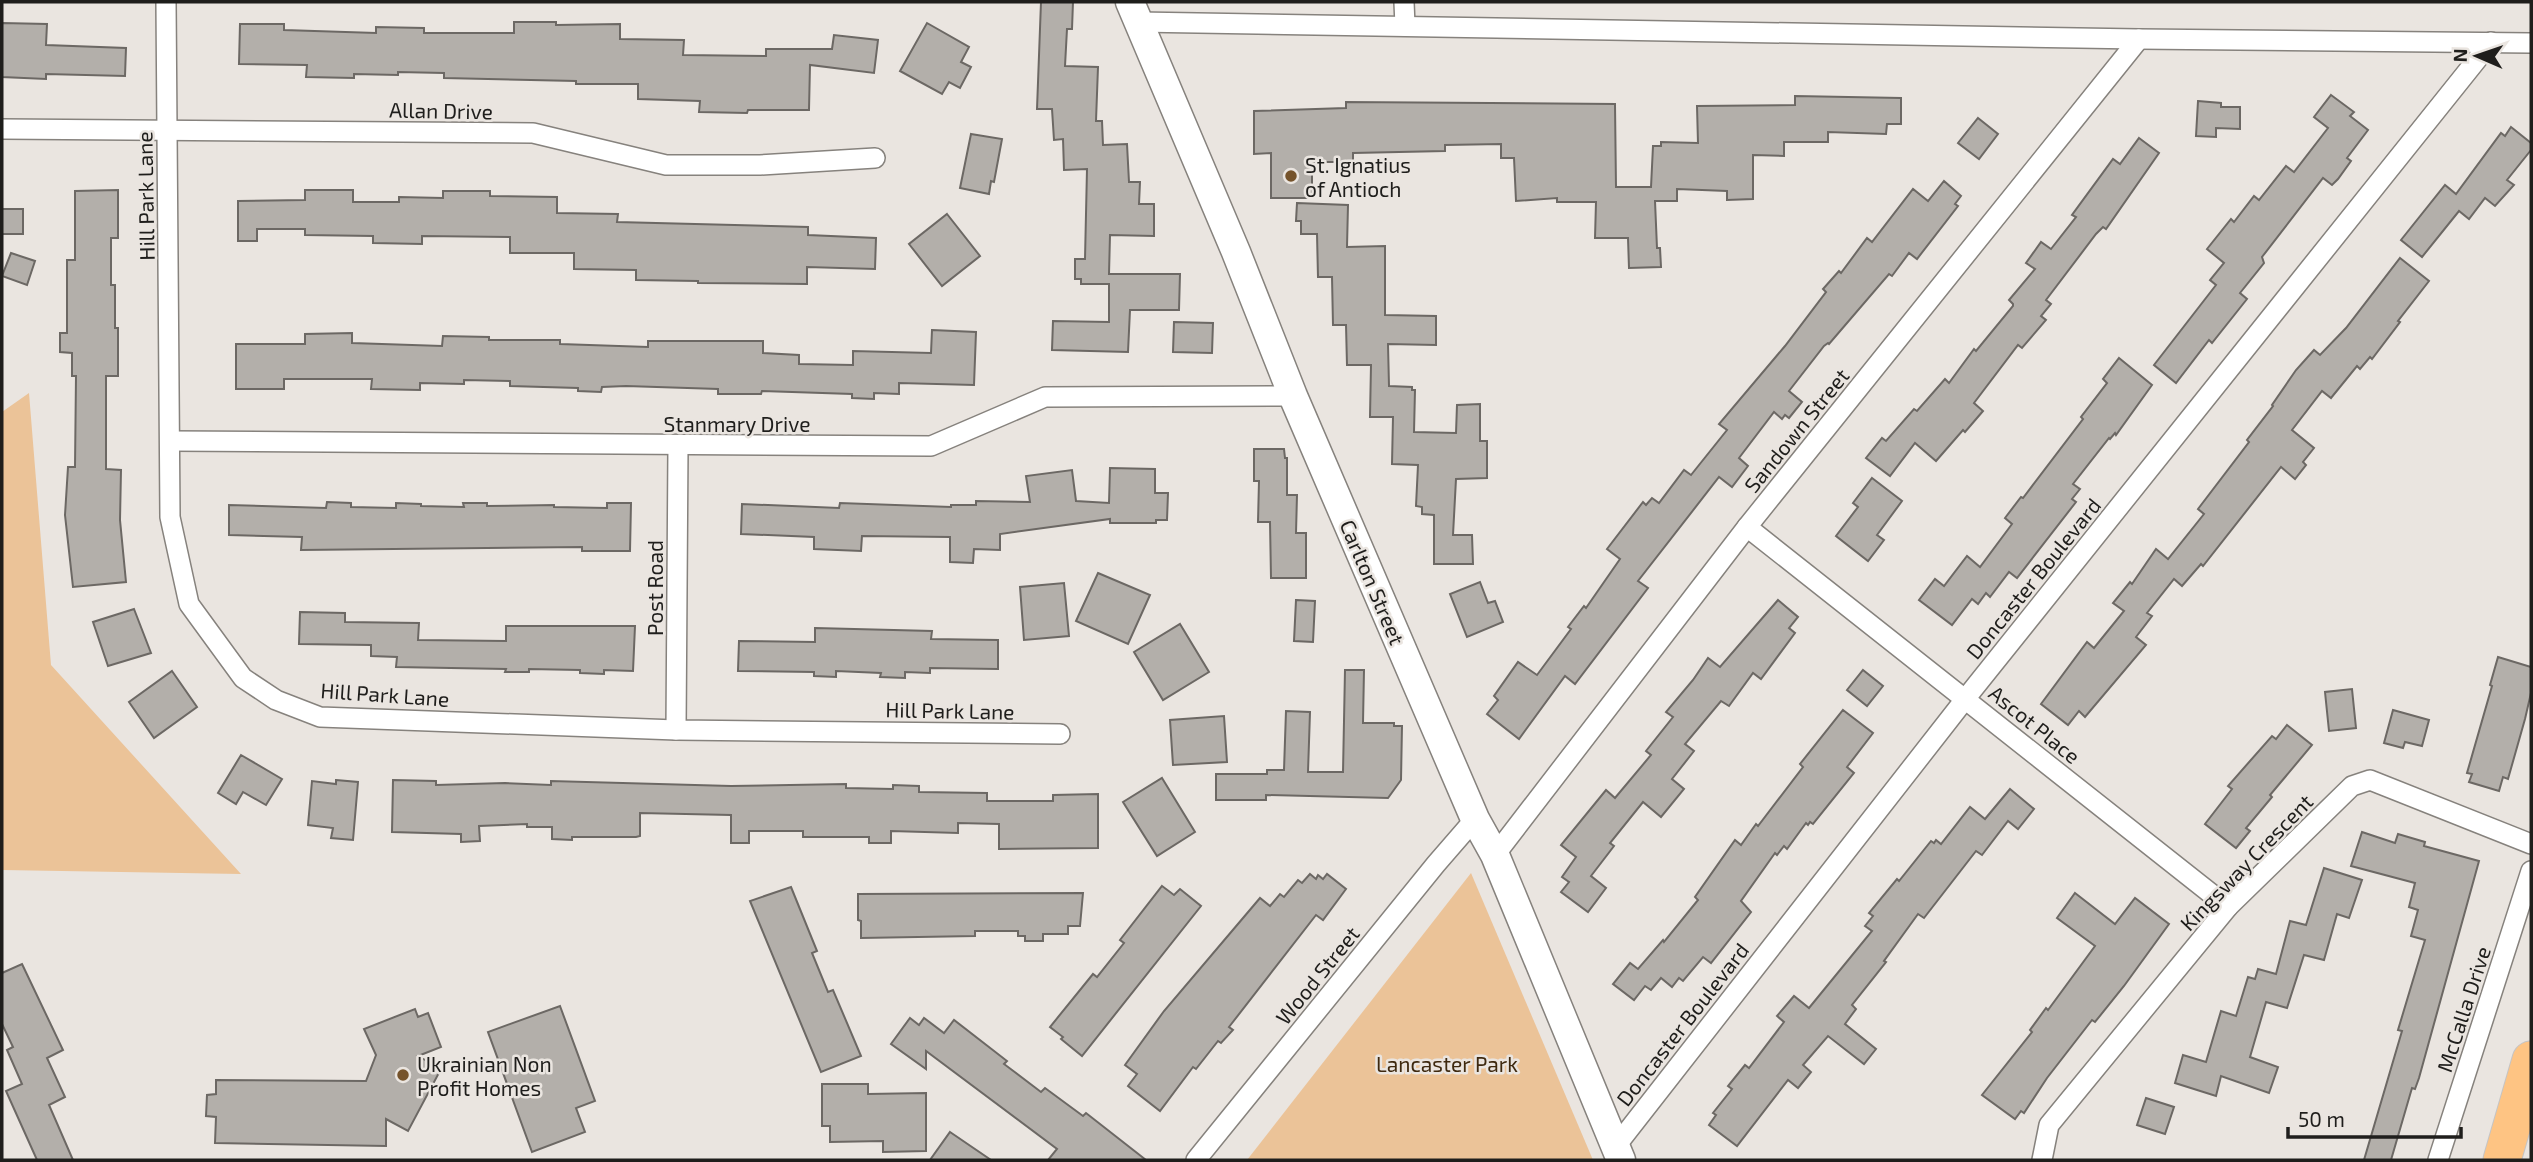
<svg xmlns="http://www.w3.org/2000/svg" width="2533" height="1162" viewBox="0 0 2533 1162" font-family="'Exo 2',sans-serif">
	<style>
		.green { fill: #ebc398 }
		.building { fill: #b3afaa; stroke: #6c6864; stroke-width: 2 }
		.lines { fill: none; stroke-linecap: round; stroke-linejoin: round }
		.street-casing { stroke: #86827d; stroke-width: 22 }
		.secondary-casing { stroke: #86827d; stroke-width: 31 }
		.highway-casing { stroke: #c5c4c4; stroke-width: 39 }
		.street { stroke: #fff; stroke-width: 19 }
		.secondary { stroke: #fff; stroke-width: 28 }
		.highway { stroke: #fec483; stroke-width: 37 }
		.poi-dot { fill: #75532b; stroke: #eae5e0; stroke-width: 2.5 }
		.labels { text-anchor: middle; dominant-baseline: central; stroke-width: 5; stroke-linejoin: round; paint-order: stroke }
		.street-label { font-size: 21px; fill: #1f1e1c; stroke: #eae5e0 }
		.poi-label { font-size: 21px; fill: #1f1e1c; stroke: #eae5e0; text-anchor: start }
		.park-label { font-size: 21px; fill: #3e290f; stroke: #eae5e0 }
	</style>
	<rect width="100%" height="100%" fill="#eae5e0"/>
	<g class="green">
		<polygon points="29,393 51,665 241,874 2,870 2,412"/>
		<polygon points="1471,873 1593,1160 1247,1160"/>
	</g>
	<g class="building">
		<polygon points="1041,2 1073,2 1072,29 1067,29 1065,66 1098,67 1096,121 1102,121 1103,145 1127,144 1129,182 1140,182 1139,204 1154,204 1154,236 1110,235 1109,274 1180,274 1179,310 1130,310 1128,352 1052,350 1053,321 1109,322 1109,284 1081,284 1081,279 1075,279 1075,259 1085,259 1087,169 1064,170 1063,139 1054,140 1052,109 1037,109"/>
		<polygon points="514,22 556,22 556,25 620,24 620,39 684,40 683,55 766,56 766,49 832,49 834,35 878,40 874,73 810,65 809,110 748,110 747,113 699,112 700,101 638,99 638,84 576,84 576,81 444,78 444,73 398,72 398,75 354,74 354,78 306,77 307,65 239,64 240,24 284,24 284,30 376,33 376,27 424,28 424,33 514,33"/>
		<polygon points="2,23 47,24 46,45 126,48 125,76 46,74 46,79 2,77"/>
		<polygon points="927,23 969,47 961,62 971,67 960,88 949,82 942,94 900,71"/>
		<polygon points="2331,95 2354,112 2350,116 2368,130 2347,158 2351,161 2338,179 2332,185 2323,178 2262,257 2264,263 2240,293 2247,299 2212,343 2209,340 2176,383 2154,365 2216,285 2210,280 2224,263 2207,249 2231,219 2234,222 2254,196 2259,200 2286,166 2294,172 2328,128 2314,117"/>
		<polygon points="1795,96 1901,98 1901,124 1887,124 1886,134 1828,132 1828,142 1784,142 1784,156 1753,155 1753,199 1727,200 1727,191 1677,189 1677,201 1655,201 1657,248 1660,248 1661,267 1629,268 1628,238 1595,238 1596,202 1557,202 1557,198 1516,201 1514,158 1501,158 1501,144 1445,145 1445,151 1353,153 1353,162 1312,162 1312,198 1271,198 1271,153 1254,154 1254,111 1346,108 1346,102 1615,104 1616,187 1651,187 1653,146 1661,146 1661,142 1698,143 1697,106 1795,105"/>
		<polygon points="2198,101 2221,103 2221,107 2240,107 2240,129 2216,128 2216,137 2196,136"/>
		<polygon points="1978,118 1998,134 1979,159 1958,143"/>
		<polygon points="2511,127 2531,143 2531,150 2507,180 2514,185 2495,206 2485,198 2469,219 2459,211 2422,257 2401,240 2445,185 2456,194 2501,133 2505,136"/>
		<polygon points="971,134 1002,139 994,182 991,181 989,194 960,188"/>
		<polygon points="2139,138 2159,153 2106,229 2103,227 2096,234 2046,300 2051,304 2041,316 2046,320 2022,348 2018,345 1974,403 1983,411 1965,432 1963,430 1936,461 1915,443 1890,476 1866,458 1882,438 1886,441 1914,409 1917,411 1945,379 1949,383 1974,349 1976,351 2013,306 2013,304 2009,300 2035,269 2026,263 2041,242 2051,249 2076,217 2072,215 2113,159 2120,164"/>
		<polygon points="1944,181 1961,196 1955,204 1958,206 1917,259 1909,253 1892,276 1889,274 1829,344 1828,343 1824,346 1789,391 1802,402 1789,418 1785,415 1782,419 1774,412 1739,458 1748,466 1732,487 1719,477 1638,581 1648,588 1575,684 1565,676 1519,739 1487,714 1498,700 1494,696 1518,662 1537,675 1571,629 1568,627 1584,606 1586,608 1620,559 1607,549 1643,502 1646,505 1652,498 1659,503 1684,470 1691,475 1727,430 1719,424 1785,346 1826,292 1823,289 1839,271 1841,273 1867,238 1872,242 1913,189 1928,201"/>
		<polygon points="118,190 118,238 111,238 111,285 115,285 115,328 118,328 118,376 106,376 106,469 121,470 120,520 126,582 73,587 65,515 68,467 75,467 76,376 72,376 72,353 60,352 60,333 67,333 67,260 75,260 75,191"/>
		<polygon points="305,190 353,190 353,202 399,202 399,197 443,198 443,191 490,191 490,196 557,197 557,213 618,214 617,222 808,227 808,235 876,238 875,269 807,267 807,284 698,283 698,281 636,280 636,270 574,269 574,253 510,253 510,237 422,236 422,244 373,243 373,236 305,235 305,229 257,229 257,241 238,241 238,201 305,200"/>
		<polygon points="1297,203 1348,205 1347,247 1385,246 1385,315 1436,316 1436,345 1388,344 1389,386 1412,387 1412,390 1415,390 1414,432 1456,433 1457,405 1480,404 1480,441 1487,441 1487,478 1456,479 1453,535 1472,535 1473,564 1434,564 1434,515 1422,514 1422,507 1416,506 1418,465 1392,464 1393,417 1370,417 1371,365 1347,365 1346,325 1333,325 1332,277 1318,277 1317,234 1301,234 1301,221 1296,221"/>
		<rect x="2" y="209" width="21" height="25"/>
		<polygon points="947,214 980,256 942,286 909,244"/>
		<polygon points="11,253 35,261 27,285 2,276"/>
		<polygon points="2400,258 2429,281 2398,321 2400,322 2372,359 2370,357 2360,369 2357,366 2331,398 2322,391 2292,430 2314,448 2303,462 2306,465 2295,479 2281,467 2203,566 2201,564 2182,586 2174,579 2147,613 2152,616 2136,637 2146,645 2085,717 2079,711 2068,725 2041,704 2087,642 2094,648 2124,611 2113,603 2130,582 2132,584 2156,549 2168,559 2204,514 2198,509 2249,442 2247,440 2273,406 2272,405 2296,370 2314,350 2320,355 2346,328"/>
		<polygon points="1174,322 1213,323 1212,353 1173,352"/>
		<polygon points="932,330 976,332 974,385 899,383 899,394 874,393 874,399 852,398 852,394 762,391 761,394 718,394 718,389 626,386 602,387 601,392 578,391 578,388 510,386 510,381 464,380 464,384 420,383 420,390 371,389 372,379 284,379 284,389 236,389 236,344 305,344 305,334 352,333 352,343 442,346 443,336 489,337 489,340 560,340 560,344 648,347 648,341 763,341 763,353 799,355 799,364 853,365 853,351 931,353"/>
		<polygon points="2119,358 2152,385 2116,435 2115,433 2110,439 2109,438 2073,484 2080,489 2072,499 2076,502 2017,578 2009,572 1990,597 1986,593 1978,604 1972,599 1952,625 1919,600 1935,579 1944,586 1967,556 1980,567 2012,524 2005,518 2021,497 2023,498 2083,419 2081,417 2107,383 2103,379"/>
		<polygon points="1254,449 1284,449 1285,458 1287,458 1287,495 1297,495 1296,533 1306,533 1306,578 1271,578 1270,522 1258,522 1259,481 1254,481"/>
		<polygon points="1110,468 1155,469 1155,493 1168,493 1167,520 1156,520 1156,523 1110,523 1110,519 1000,534 1000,550 974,549 973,563 950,562 950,537 862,536 861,551 814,549 814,537 741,534 742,504 839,508 840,503 951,507 951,505 976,505 976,501 1030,502 1026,476 1072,470 1076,501 1109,503"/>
		<polygon points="1872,478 1902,501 1877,535 1884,540 1868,561 1836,536 1858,507 1853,503"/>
		<polygon points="327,502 351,503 351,507 396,508 396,503 421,504 421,506 464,507 463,503 487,503 487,506 554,505 554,507 607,508 607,503 631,503 630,551 582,551 582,547 301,550 302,537 229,535 229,505 326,508"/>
		<polygon points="1098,573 1150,595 1128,644 1076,621"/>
		<polygon points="1480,582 1488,603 1495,601 1503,622 1467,637 1450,594"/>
		<polygon points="1064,583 1069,636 1024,640 1020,587"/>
		<polygon points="1296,600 1315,601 1313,642 1294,641"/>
		<polygon points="1778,600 1798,617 1789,628 1795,633 1761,679 1753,673 1729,706 1721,701 1685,744 1694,751 1672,779 1684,789 1661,817 1643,802 1610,843 1614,846 1591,876 1606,888 1588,912 1561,892 1569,882 1562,877 1576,857 1561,845 1606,790 1615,798 1651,755 1646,751 1673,717 1666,712 1693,680 1708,658 1720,667"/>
		<polygon points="134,609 151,653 108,666 93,622"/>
		<polygon points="300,612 345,613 345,622 419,623 418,640 506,641 506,626 635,626 633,671 604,670 604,674 580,673 580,670 529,669 529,672 505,672 506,669 396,667 397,657 371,656 371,645 299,644"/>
		<polygon points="1180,624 1209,672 1163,700 1134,652"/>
		<polygon points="815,628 932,631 931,639 998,640 998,669 930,668 930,673 905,672 905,678 880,677 881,673 836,671 836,677 814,676 814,672 738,671 739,641 815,642"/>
		<polygon points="2498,657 2531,667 2531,693 2525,719 2508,779 2503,777 2499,791 2469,782 2472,774 2467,773 2492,686 2490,685"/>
		<polygon points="1345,670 1364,670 1363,723 1394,723 1394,726 1402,726 1401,780 1388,798 1266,795 1266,800 1216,800 1216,774 1267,774 1267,770 1284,770 1286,711 1310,712 1308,772 1343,772"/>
		<polygon points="1863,670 1883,686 1867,706 1847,690"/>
		<polygon points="172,671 197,707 154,738 129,702"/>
		<polygon points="2352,689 2356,728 2329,731 2325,692"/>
		<polygon points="1843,710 1873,733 1847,767 1854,773 1813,824 1810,822 1808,825 1806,823 1787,849 1784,846 1777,855 1775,853 1741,901 1751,912 1711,963 1703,957 1683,981 1679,978 1672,987 1661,978 1651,990 1645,986 1634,1000 1613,984 1630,963 1638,969 1663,940 1664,942 1698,900 1695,897 1735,840 1741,845 1756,824 1758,826 1803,767 1800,764"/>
		<polygon points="2393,710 2429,720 2422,746 2405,742 2403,748 2384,743"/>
		<polygon points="1224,716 1227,762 1173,765 1170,720"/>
		<polygon points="2287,725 2312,745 2270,795 2272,797 2246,828 2250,831 2236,848 2205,824 2232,789 2228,786 2272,736 2276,739"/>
		<polygon points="241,755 282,779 266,805 243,792 236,804 218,793"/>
		<polygon points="1162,778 1195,832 1157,856 1123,802"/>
		<polygon points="336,780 358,782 353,840 331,838 333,828 308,825 312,781 336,784"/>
		<polygon points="393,780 436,781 436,785 505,783 551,785 551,781 731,786 846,784 846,788 893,789 893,785 919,786 919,792 987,793 987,801 1053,801 1053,795 1098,794 1098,848 999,849 999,824 958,823 958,833 891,831 891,843 869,843 869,837 803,837 803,831 749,831 749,843 731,843 731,815 640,813 640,836 636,837 572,837 572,840 552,839 552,827 527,827 527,824 479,826 480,841 461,842 461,834 392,832"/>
		<polygon points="2010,789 2034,809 2018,829 2008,821 1982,855 1976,851 1924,918 1918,914 1884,961 1886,962 1852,1005 1856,1009 1845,1024 1876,1049 1864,1064 1828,1036 1803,1065 1811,1072 1798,1088 1788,1080 1737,1146 1709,1125 1716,1115 1713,1113 1732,1089 1728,1086 1745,1065 1749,1068 1784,1022 1777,1016 1794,996 1809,1008 1872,931 1865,926 1873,916 1869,913 1897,879 1899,881 1931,841 1934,843 1936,840 1941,844 1970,807 1985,819"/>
		<polygon points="2362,832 2395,843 2398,834 2425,842 2424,846 2479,861 2419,1078 2415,1089 2412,1088 2391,1160 2364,1160 2402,1031 2398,1030 2425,940 2411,936 2418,910 2409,907 2415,883 2351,866"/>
		<polygon points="2324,868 2362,880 2349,918 2337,914 2324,960 2304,955 2287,1008 2266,1002 2250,1057 2278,1067 2269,1093 2221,1076 2216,1096 2175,1083 2183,1055 2206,1062 2221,1011 2236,1016 2248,977 2255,979 2258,969 2276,974 2290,921 2306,925"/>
		<polygon points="1310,874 1316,879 1318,875 1323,879 1327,874 1346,889 1323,920 1316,915 1229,1027 1233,1030 1221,1043 1218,1041 1196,1069 1193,1067 1160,1111 1128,1086 1137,1074 1125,1065 1164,1011 1260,898 1270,906 1280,894 1284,897 1298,880 1302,883"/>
		<polygon points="1162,886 1174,895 1180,889 1201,906 1082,1056 1061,1039 1063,1037 1050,1027 1093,974 1097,977 1124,943 1120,940"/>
		<polygon points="791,887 817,951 812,953 828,992 833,990 861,1056 821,1072 750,901"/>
		<polygon points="1083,893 1080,926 1068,926 1068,934 1043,934 1043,941 1025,941 1025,936 1018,936 1018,931 975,931 975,936 861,938 861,921 858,920 858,894"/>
		<polygon points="2075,893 2115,924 2135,898 2169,924 2124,986 2095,1022 2092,1020 2047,1078 2024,1113 2021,1111 2015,1119 1982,1095 2032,1032 2030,1030 2046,1008 2048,1010 2095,946 2057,918"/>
		<polygon points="22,964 63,1050 47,1058 65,1097 49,1105 73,1160 37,1160 6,1091 22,1084 7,1050 13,1047 2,1024 2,973"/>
		<polygon points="560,1006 595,1101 576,1108 585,1132 532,1152 488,1032"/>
		<polygon points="415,1009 418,1017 428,1013 441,1047 418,1056 441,1069 408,1131 386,1119 386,1146 215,1143 216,1117 206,1116 207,1095 216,1094 216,1080 366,1081 376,1055 364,1029"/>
		<polygon points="910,1018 919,1025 924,1018 944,1033 954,1020 1007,1061 1004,1064 1041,1092 1045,1088 1083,1116 1086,1113 1146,1160 1048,1160 1057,1149 926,1051 926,1069 891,1044"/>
		<polygon points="822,1084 868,1084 868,1094 926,1093 926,1151 883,1152 883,1141 830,1142 830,1126 822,1126"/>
		<polygon points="2146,1098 2174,1107 2165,1134 2137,1125"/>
		<polygon points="950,1132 991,1160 930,1160"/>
	</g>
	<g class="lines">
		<defs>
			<g id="street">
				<polyline points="166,2 170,517 189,604 243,678 276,700 320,717 676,730 1060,734"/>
				<polyline points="1404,2 1405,26"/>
				<polyline points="1138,22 2139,39 2531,43"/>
				<polyline points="2,129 533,133 666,165 760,165 875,158"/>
				<polyline points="171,441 931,446 1045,397 1293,396"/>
				<polyline points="1747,527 2228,907"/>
				<polyline points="676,730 678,446"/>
				<polyline points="1495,855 1747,527 2139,39"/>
				<polyline points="1616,1146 1966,698 2491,42"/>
				<polyline points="1196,1160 1436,864 1475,819"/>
				<polyline points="2042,1160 2049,1125 2228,907 2352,786 2370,780 2531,844"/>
				<polyline points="2438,1160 2531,871"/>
			</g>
			<polyline id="secondary" points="1130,2 1236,252 1293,396 1475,819 1495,855 1621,1160"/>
			<polyline id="highway" points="2502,1160 2531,1060"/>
		</defs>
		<use href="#street" class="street-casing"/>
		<use href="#secondary" class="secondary-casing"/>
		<use href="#highway" class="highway-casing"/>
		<use href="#street" class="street"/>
		<use href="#secondary" class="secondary"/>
		<use href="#highway" class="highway"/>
	</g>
	<g class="poi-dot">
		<circle cx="1291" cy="176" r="7"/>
		<circle cx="403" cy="1075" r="7"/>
	</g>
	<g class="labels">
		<g class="street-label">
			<text transform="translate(441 110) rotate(1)">Allan Drive</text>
			<text transform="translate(145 196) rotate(-91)">Hill Park Lane</text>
			<text x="737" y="423">Stanmary Drive</text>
			<text transform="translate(1796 430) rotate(-51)">Sandown Street</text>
			<text transform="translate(2033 578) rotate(-51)">Doncaster Boulevard</text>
			<text transform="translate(1373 582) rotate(67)">Carlton Street</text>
			<text transform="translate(654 588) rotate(-90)">Post Road</text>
			<text transform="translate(385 694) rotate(4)">Hill Park Lane</text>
			<text transform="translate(950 710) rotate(1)">Hill Park Lane</text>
			<text transform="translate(2035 724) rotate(39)">Ascot Place</text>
			<text transform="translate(2246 862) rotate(-46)">Kingsway Crescent</text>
			<text transform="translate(1317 975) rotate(-51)">Wood Street</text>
			<text transform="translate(2463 1009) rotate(-72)">McCalla Drive</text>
			<text transform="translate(1682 1024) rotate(-52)">Doncaster Boulevard</text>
		</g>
		<g class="poi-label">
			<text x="1305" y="164">St. Ignatius<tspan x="1305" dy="24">of Antioch</tspan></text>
			<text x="417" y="1063">Ukrainian Non<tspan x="417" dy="24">Profit Homes</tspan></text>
		</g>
		<g class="park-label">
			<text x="1447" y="1063">Lancaster Park</text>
		</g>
	</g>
	<rect width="2533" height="1162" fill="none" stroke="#1f1e1c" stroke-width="7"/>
	<g transform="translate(2477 56) rotate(272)" stroke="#eae5e0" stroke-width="5" paint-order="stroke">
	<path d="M0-5L12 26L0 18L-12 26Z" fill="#1f1e1c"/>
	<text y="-10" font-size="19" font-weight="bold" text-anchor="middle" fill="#1f1e1c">N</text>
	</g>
	<path d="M2288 1127v10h173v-10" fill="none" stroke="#1f1e1c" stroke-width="3.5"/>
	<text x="2298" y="1127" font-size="21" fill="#1f1e1c" stroke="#eae5e0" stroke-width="5" paint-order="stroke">50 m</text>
</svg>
